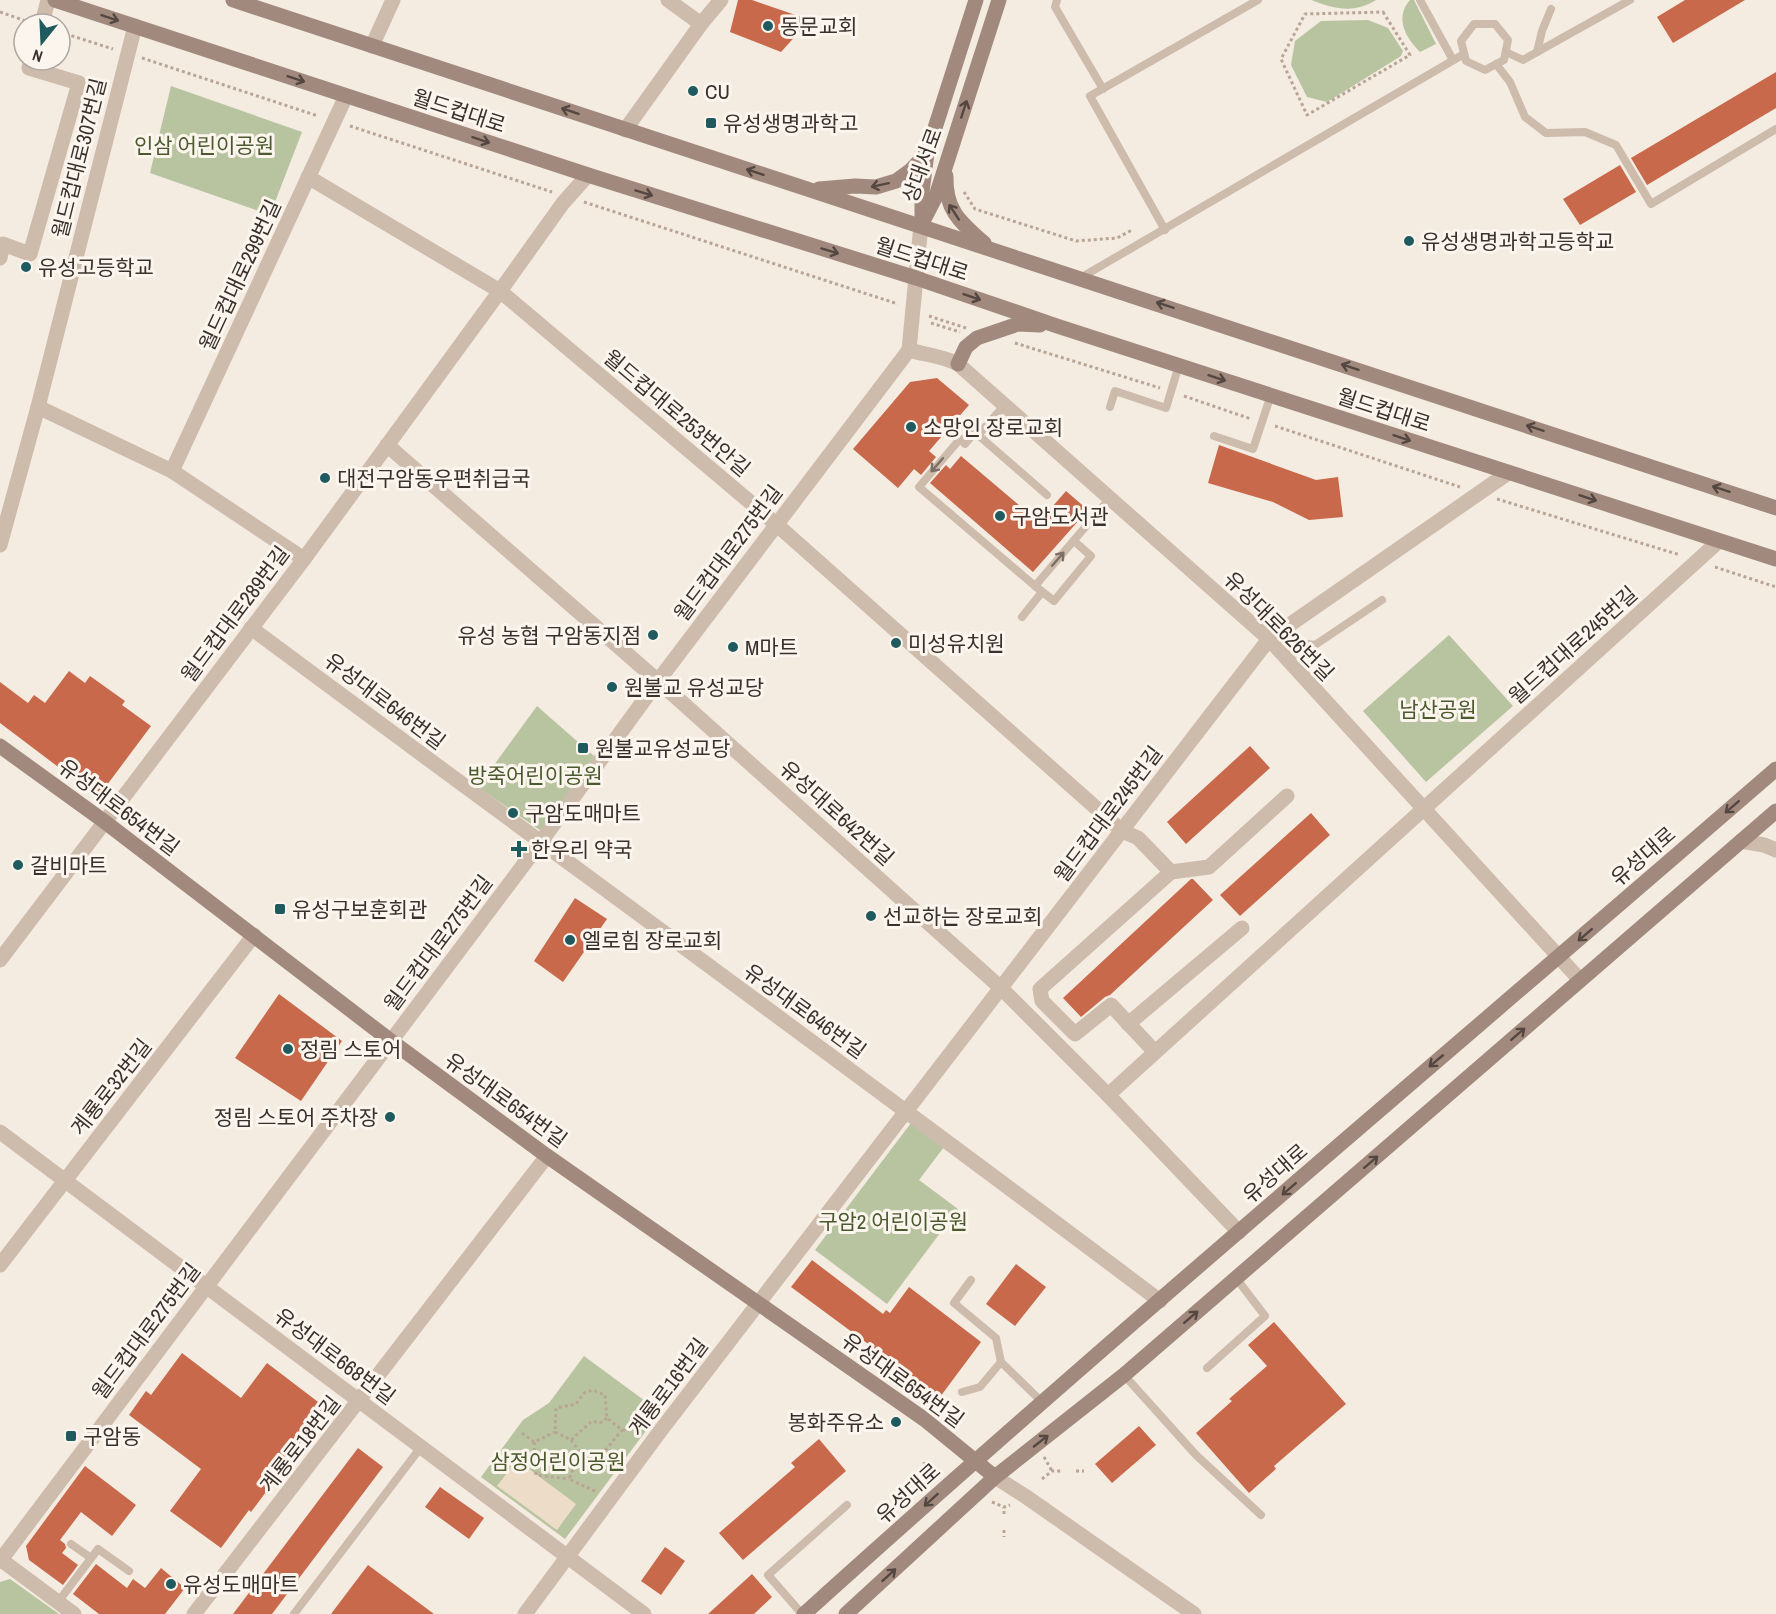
<svg xmlns="http://www.w3.org/2000/svg" width="1776" height="1614" viewBox="0 0 1776 1614" font-family="'Archivo Narrow','Noto Sans KR',sans-serif">
	<style>
		.green { fill: #b8c4a0 }
		.plaza { fill: #ecdcc8 }
		.building { fill: #c8694b }
		.lines { fill: none; stroke-linecap: round; stroke-linejoin: round }
		.path { stroke: #b9a596; stroke-width: 3; stroke-dasharray: 3 3; stroke-linecap: butt }
		.lane { stroke: #cdbbac; stroke-width: 8 }
		.street { stroke: #cdbbac; stroke-width: 15 }
		.secondary { stroke: #a18a7d; stroke-width: 15 }
		.oneway { stroke: #544640 }
		.oneway2 { stroke: #7d6f65 }
		.poi-dot { fill: #1f5a5e; stroke: #fbf5ee; stroke-width: 2 }
		.labels { text-anchor: middle; dominant-baseline: central; stroke-width: 6; stroke-linejoin: round; paint-order: stroke }
		.poi-label { font-size: 21px; fill: #3b302b; stroke: #fbf5ee; text-anchor: start }
		.street-label { font-size: 21px; fill: #3b302b; stroke: #fbf5ee }
		.park-label { font-size: 21px; fill: #4a5a2e; stroke: #fbf5ee }
	</style>
	<rect width="100%" height="100%" fill="#f4ebe1"/>
	<g class="green">
		<path d="M1311 0H1376C1353 14 1335 9 1311 0Z"/>
		<path d="M1410 0H1414L1436 44 1420 52C1406 38 1394 18 1410 0Z"/>
		<polygon points="1368,20 1388,28 1403,51 1401,56 1327,102 1307,97 1291,65 1295,41 1321,21"/>
		<polygon points="171,86 302,132 270,215 150,173"/>
		<polygon points="1449,635 1513,706 1426,782 1363,711"/>
		<polygon points="537,706 594,756 544,833 478,787"/>
		<polygon points="911,1123 944,1147 919,1180 958,1209 887,1304 815,1250"/>
		<polygon points="584,1356 660,1412 565,1539 481,1477 523,1420 549,1403"/>
		<polygon points="10,1579 59,1614 0,1614 0,1582"/>
	</g>
	<polygon class="plaza" points="517,1460 576,1504 557,1530 497,1486"/>
	<g class="building">
		<polygon points="738,0 752,0 810,20 781,52 730,32"/>
		<polygon points="1685,0 1745,0 1673,43 1657,17"/>
		<polygon points="1776,72 1776,108 1647,185 1631,158"/>
		<polygon points="1620,165 1636,192 1580,225 1563,199"/>
		<polygon points="937,378 969,405 929,451 936,457 921,475 914,469 898,488 853,449 910,382"/>
		<polygon points="1219,445 1316,480 1338,477 1343,517 1309,520 1273,502 1208,483"/>
		<polygon points="961,456 1039,522 1066,491 1088,510 1033,572 930,483 946,465 950,469"/>
		<polygon points="69,671 85,683 90,676 125,701 122,705 151,726 98,797 0,723 0,682 28,703 34,695 45,703"/>
		<polygon points="1250,746 1270,768 1186,844 1167,822"/>
		<polygon points="1311,813 1330,835 1240,916 1220,895"/>
		<polygon points="1191,879 1193,879 1213,900 1110,995 1105,997 1081,1017 1063,998"/>
		<polygon points="575,898 607,919 563,982 534,961"/>
		<polygon points="279,994 342,1041 301,1101 235,1058"/>
		<polygon points="812,1260 883,1314 886,1310 890,1313 909,1287 981,1342 940,1397 791,1287"/>
		<polygon points="1016,1264 1046,1287 1015,1326 986,1304"/>
		<polygon points="1274,1322 1346,1404 1274,1466 1276,1469 1249,1493 1196,1433 1232,1401 1229,1399 1267,1366 1248,1345"/>
		<polygon points="182,1353 241,1398 267,1363 326,1408 270,1483 272,1484 251,1512 249,1510 221,1548 170,1511 201,1469 129,1415 146,1391 151,1395"/>
		<polygon points="1139,1426 1156,1445 1112,1483 1095,1464"/>
		<polygon points="819,1439 846,1471 743,1560 719,1533 795,1467 791,1463"/>
		<polygon points="358,1448 383,1467 272,1614 233,1614"/>
		<polygon points="85,1466 136,1505 112,1536 81,1512 60,1540 65,1544 66,1548 62,1553 78,1565 63,1585 29,1560 26,1546"/>
		<polygon points="440,1487 484,1518 469,1539 425,1507"/>
		<polygon points="665,1547 685,1561 661,1595 641,1581"/>
		<polygon points="96,1564 127,1588 133,1579 145,1588 161,1568 185,1588 165,1614 99,1614 73,1594"/>
		<polygon points="368,1565 434,1614 331,1614"/>
		<polygon points="752,1574 772,1597 754,1614 708,1614"/>
	</g>
	<g class="lines">
		<g class="path">
			<polyline points="0,12 26,21"/>
			<polygon points="1383,12 1410,55 1307,115 1281,59 1305,14"/>
			<polyline points="60,32 113,49"/>
			<polyline points="142,58 318,116"/>
			<polyline points="350,126 552,192"/>
			<polyline points="964,192 975,209 1076,241 1117,238 1132,230"/>
			<polyline points="584,202 898,304"/>
			<polyline points="929,316 966,328"/>
			<polyline points="931,323 960,332"/>
			<polyline points="1015,343 1160,388"/>
			<polyline points="1184,396 1251,419"/>
			<polyline points="1275,426 1460,487"/>
			<polyline points="1497,499 1680,555"/>
			<polyline points="1715,567 1776,587"/>
			<polyline points="607,1418 600,1423 592,1421 571,1440 555,1432 556,1408 576,1404 584,1393 593,1390 605,1395 607,1418 622,1430 641,1430"/>
			<polyline points="522,1433 534,1442 555,1432"/>
			<polyline points="571,1440 580,1453 604,1452 622,1430"/>
			<polyline points="534,1442 536,1475 569,1479"/>
			<polyline points="580,1453 569,1479 597,1492"/>
			<polyline points="1044,1457 1052,1471"/>
			<polyline points="923,1464 929,1462"/>
			<polyline points="1076,1471 1084,1471"/>
			<polyline points="1042,1479 1052,1471 1063,1471"/>
			<polyline points="992,1502 1004,1507 1010,1505"/>
			<polyline points="1004,1514 1004,1507"/>
			<polyline points="1004,1530 1004,1537"/>
		</g>
		<g class="lane">
			<polyline points="1057,0 1055,7 1103,89"/>
			<polyline points="1420,0 1453,60"/>
			<polygon points="1474,24 1495,24 1508,40 1504,60 1485,70 1466,61 1461,41"/>
			<polyline points="1506,52 1523,60 1630,0"/>
			<polyline points="1537,52 1542,31 1551,9"/>
			<polyline points="1496,64 1510,82 1525,117 1546,133 1585,132 1616,145 1651,204 1776,129"/>
			<polyline points="1165,230 1090,96 1258,0"/>
			<polyline points="1082,277 1464,54"/>
			<polyline points="1004,406 978,435 975,432 965,444 960,439 919,487 1035,586 1110,498"/>
			<polyline points="1110,407 1115,391 1166,408 1179,365"/>
			<polyline points="978,435 1047,495"/>
			<polyline points="1214,436 1253,449 1271,395"/>
			<polyline points="1035,586 1054,601 1091,556 1074,541"/>
			<polyline points="1022,617 1042,592"/>
			<polyline points="1272,639 1315,645 1382,600"/>
			<polyline points="971,1280 954,1303 996,1338 1001,1362 1042,1402"/>
			<polyline points="1207,1368 1265,1316 1236,1278"/>
			<polyline points="1124,1375 1196,1455 1261,1515"/>
			<polyline points="962,1392 980,1387 1001,1362"/>
			<polyline points="71,1544 91,1558"/>
			<polyline points="58,1602 98,1549 129,1571"/>
			<polyline points="294,1614 421,1447"/>
			<polyline points="802,1614 768,1575 847,1505"/>
		</g>
		<g class="street">
			<polyline points="668,0 701,24"/>
			<polyline points="42,24 48,0"/>
			<polyline points="372,46 393,0"/>
			<polyline points="625,130 701,24 721,0"/>
			<polyline points="308,177 500,291 776,524 1122,831 1138,838 1171,872 1040,989 1042,1001 1075,1034 1111,1005 1155,1052"/>
			<polyline points="0,258 3,244 30,254 79,83 29,68 31,60"/>
			<path d="M909 350C926 355 943 356 958 364L1269 639 1580 980"/>
			<polyline points="909,350 921,225"/>
			<polyline points="38,407 172,471 304,559"/>
			<polyline points="387,445 658,681 1001,988 1108,1095 1239,1232"/>
			<polyline points="172,471 346,96"/>
			<polyline points="0,545 38,407 135,26"/>
			<path d="M251 628C554 853 859 1074 1160 1301"/>
			<polyline points="1741,841 1764,845 1776,850"/>
			<polyline points="1171,872 1209,867 1287,796"/>
			<polyline points="0,960 304,559 500,291 563,203 588,175"/>
			<polyline points="1128,1024 1242,928"/>
			<polyline points="1108,1095 1719,541"/>
			<polyline points="0,1132 644,1614"/>
			<polyline points="0,1265 254,935"/>
			<polyline points="995,1477 1025,1496 1194,1614"/>
			<polyline points="0,1559 74,1614"/>
			<polyline points="0,1561 540,843 658,681 909,350"/>
			<polyline points="194,1614 547,1156"/>
			<polyline points="525,1614 661,1430 1269,639 1508,473"/>
		</g>
		<g class="secondary">
			<polyline points="55,0 588,175 916,278 1057,326 1776,559"/>
			<path d="M233 0C747 170 1262 337 1776 508"/>
			<path d="M946 176C945 210 960 222 984 243"/>
			<polyline points="819,189 855,186 876,187 896,181 911,170 927,153"/>
			<polyline points="922,219 922,192 927,153 976,0"/>
			<polyline points="921,225 936,196 999,0"/>
			<polyline points="958,364 966,347 977,338 1018,324 1040,325"/>
			<polyline points="0,746 105,822 391,1041 547,1156 924,1419 995,1477"/>
			<path d="M804 1614C1123 1326 1452 1050 1776 769"/>
			<polyline points="846,1614 995,1477 1124,1375 1776,811"/>
		</g>
	</g>
	<defs><path id="oneway-shaft" d="M-6 0H5M1.5-3L5.5 0L1.5 3" fill="none" stroke-width="1.6" stroke-linecap="round" stroke-linejoin="round" transform="scale(1.5)"/></defs>
	<g class="oneway">
		<use href="#oneway-shaft" transform="translate(110 18) rotate(18)"/>
		<use href="#oneway-shaft" transform="translate(296 79) rotate(18)"/>
		<use href="#oneway-shaft" transform="translate(964 109) rotate(-72)"/>
		<use href="#oneway-shaft" transform="translate(570 111) rotate(-162)"/>
		<use href="#oneway-shaft" transform="translate(481 140) rotate(18)"/>
		<use href="#oneway-shaft" transform="translate(755 172) rotate(-162)"/>
		<use href="#oneway-shaft" transform="translate(880 185) rotate(168)"/>
		<use href="#oneway-shaft" transform="translate(644 193) rotate(17)"/>
		<use href="#oneway-shaft" transform="translate(954 212) rotate(-123)"/>
		<use href="#oneway-shaft" transform="translate(830 251) rotate(17)"/>
		<use href="#oneway-shaft" transform="translate(972 297) rotate(19)"/>
		<use href="#oneway-shaft" transform="translate(1165 305) rotate(-162)"/>
		<use href="#oneway-shaft" transform="translate(1350 367) rotate(-162)"/>
		<use href="#oneway-shaft" transform="translate(1217 378) rotate(18)"/>
		<use href="#oneway-shaft" transform="translate(1535 428) rotate(-162)"/>
		<use href="#oneway-shaft" transform="translate(1402 438) rotate(18)"/>
		<use href="#oneway-shaft" transform="translate(1721 489) rotate(-162)"/>
		<use href="#oneway-shaft" transform="translate(1588 498) rotate(18)"/>
		<use href="#oneway-shaft" transform="translate(1732 807) rotate(139)"/>
		<use href="#oneway-shaft" transform="translate(1585 935) rotate(139)"/>
		<use href="#oneway-shaft" transform="translate(1518 1034) rotate(-41)"/>
		<use href="#oneway-shaft" transform="translate(1436 1061) rotate(140)"/>
		<use href="#oneway-shaft" transform="translate(1371 1162) rotate(-41)"/>
		<use href="#oneway-shaft" transform="translate(1289 1189) rotate(139)"/>
		<use href="#oneway-shaft" transform="translate(1191 1317) rotate(-41)"/>
		<use href="#oneway-shaft" transform="translate(1041 1441) rotate(-38)"/>
		<use href="#oneway-shaft" transform="translate(931 1500) rotate(138)"/>
		<use href="#oneway-shaft" transform="translate(889 1575) rotate(-42)"/>
	</g>
	<g class="oneway2">
		<use href="#oneway-shaft" transform="translate(937 465) rotate(131)"/>
		<use href="#oneway-shaft" transform="translate(1058 559) rotate(-49)"/>
	</g>
	<g class="poi-dot">
		<circle cx="768" cy="26" r="6"/>
		<circle cx="693" cy="91" r="6"/>
		<rect x="705" y="117" width="12" height="12" rx="3"/>
		<circle cx="1409" cy="241" r="6"/>
		<circle cx="26" cy="267" r="6"/>
		<circle cx="911" cy="427" r="6"/>
		<circle cx="325" cy="478" r="6"/>
		<circle cx="1000" cy="516" r="6"/>
		<circle cx="653" cy="635" r="6"/>
		<circle cx="896" cy="643" r="6"/>
		<circle cx="733" cy="647" r="6"/>
		<circle cx="612" cy="687" r="6"/>
		<rect x="577" y="742" width="12" height="12" rx="3"/>
		<circle cx="513" cy="813" r="6"/>
		<path d="M516 840h6v6h6v6h-6v6h-6v-6h-6v-6h6z"/>
		<circle cx="18" cy="865" r="6"/>
		<rect x="274" y="903" width="12" height="12" rx="3"/>
		<circle cx="871" cy="916" r="6"/>
		<circle cx="570" cy="940" r="6"/>
		<circle cx="288" cy="1049" r="6"/>
		<circle cx="390" cy="1117" r="6"/>
		<circle cx="896" cy="1422" r="6"/>
		<rect x="65" y="1430" width="12" height="12" rx="3"/>
		<circle cx="171" cy="1584" r="6"/>
	</g>
	<g class="labels">
		<g class="poi-label">
			<text x="780" y="26">동문교회</text>
			<text x="705" y="91">CU</text>
			<text x="723" y="123">유성생명과학고</text>
			<text x="1421" y="241">유성생명과학고등학교</text>
			<text x="38" y="267">유성고등학교</text>
			<text x="923" y="427">소망인 장로교회</text>
			<text x="337" y="478">대전구암동우편취급국</text>
			<text x="1012" y="516">구암도서관</text>
			<text x="641" y="635" text-anchor="end">유성 농협 구암동지점</text>
			<text x="908" y="643">미성유치원</text>
			<text x="745" y="647">M마트</text>
			<text x="624" y="687">원불교 유성교당</text>
			<text x="595" y="748">원불교유성교당</text>
			<text x="525" y="813">구암도매마트</text>
			<text x="531" y="849">한우리 약국</text>
			<text x="30" y="865">갈비마트</text>
			<text x="292" y="909">유성구보훈회관</text>
			<text x="883" y="916">선교하는 장로교회</text>
			<text x="582" y="940">엘로힘 장로교회</text>
			<text x="300" y="1049">정림 스토어</text>
			<text x="378" y="1117" text-anchor="end">정림 스토어 주차장</text>
			<text x="884" y="1422" text-anchor="end">봉화주유소</text>
			<text x="83" y="1436">구암동</text>
			<text x="183" y="1584">유성도매마트</text>
		</g>
		<g class="street-label">
			<text transform="translate(459 111) rotate(18)">월드컵대로</text>
			<text transform="translate(79 158) rotate(-76)">월드컵대로307번길</text>
			<text transform="translate(922 165) rotate(-70)">상대서로</text>
			<text transform="translate(922 259) rotate(18)">월드컵대로</text>
			<text transform="translate(240 275) rotate(-65)">월드컵대로299번길</text>
			<text transform="translate(1384 410) rotate(18)">월드컵대로</text>
			<text transform="translate(677 413) rotate(40)">월드컵대로253번안길</text>
			<text transform="translate(728 553) rotate(-53)">월드컵대로275번길</text>
			<text transform="translate(235 614) rotate(-53)">월드컵대로289번길</text>
			<text transform="translate(1279 626) rotate(45)">유성대로626번길</text>
			<text transform="translate(1573 645) rotate(-42)">월드컵대로245번길</text>
			<text transform="translate(385 701) rotate(37)">유성대로646번길</text>
			<text transform="translate(119 807) rotate(37)">유성대로654번길</text>
			<text transform="translate(837 813) rotate(42)">유성대로642번길</text>
			<text transform="translate(1108 814) rotate(-53)">월드컵대로245번길</text>
			<text transform="translate(1643 856) rotate(-41)">유성대로</text>
			<text transform="translate(438 943) rotate(-53)">월드컵대로275번길</text>
			<text transform="translate(805 1011) rotate(36)">유성대로646번길</text>
			<text transform="translate(111 1087) rotate(-52)">계룡로32번길</text>
			<text transform="translate(506 1100) rotate(36)">유성대로654번길</text>
			<text transform="translate(1275 1173) rotate(-41)">유성대로</text>
			<text transform="translate(146 1331) rotate(-53)">월드컵대로275번길</text>
			<text transform="translate(335 1356) rotate(37)">유성대로668번길</text>
			<text transform="translate(903 1380) rotate(36)">유성대로654번길</text>
			<text transform="translate(668 1387) rotate(-53)">계룡로16번길</text>
			<text transform="translate(300 1444) rotate(-52)">계룡로18번길</text>
			<text transform="translate(908 1493) rotate(-42)">유성대로</text>
		</g>
		<g class="park-label">
			<text x="204" y="145">인삼 어린이공원</text>
			<text x="1438" y="709">남산공원</text>
			<text x="535" y="775">방죽어린이공원</text>
			<text x="893" y="1221">구암2 어린이공원</text>
			<text x="558" y="1461">삼정어린이공원</text>
		</g>
	</g>
	<g transform="translate(42 42) rotate(198)"><circle r="28" fill="#fbf5ee" stroke="#aea6a0" stroke-width="1.5"/>
	<path d="M0-4.5L10 22L0 15L-10 22Z" fill="#1f5a5e"/>
	<text y="-9" font-size="16" font-weight="bold" text-anchor="middle" fill="#3b302b">N</text>
	</g>
</svg>
